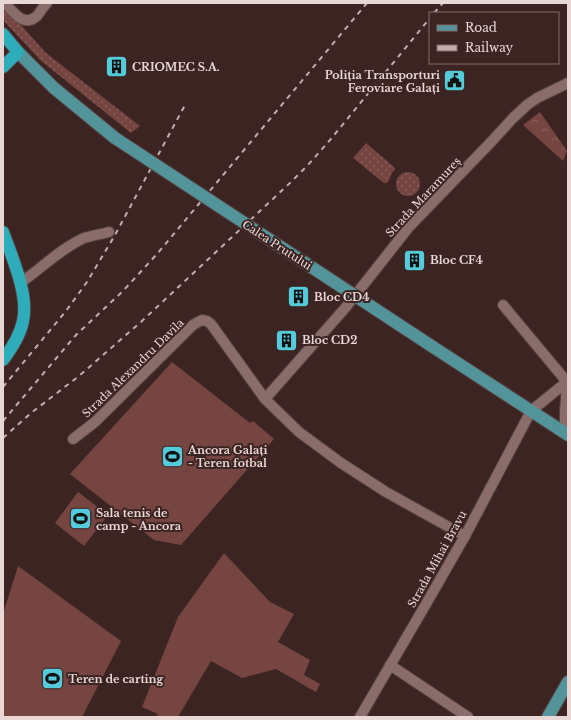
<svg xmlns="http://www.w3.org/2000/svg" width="571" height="720" viewBox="0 0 571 720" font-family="'Libre Baskerville',serif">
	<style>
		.grass { fill: url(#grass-dots) }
		.park { fill: url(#park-crowns) }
		.garden { fill: #764541 }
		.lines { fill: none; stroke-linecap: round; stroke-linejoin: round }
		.minor-casing { stroke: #554140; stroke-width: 12 }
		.major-casing { stroke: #554140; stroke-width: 14 }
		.highway-casing { stroke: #554140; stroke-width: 14 }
		.minor { stroke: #8a6d6a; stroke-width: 10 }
		.major { stroke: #53939a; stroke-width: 12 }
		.highway { stroke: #2facba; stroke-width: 12 }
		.rail { stroke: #c1aeac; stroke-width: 2; stroke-dasharray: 5 5; stroke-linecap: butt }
		.major-bridge-casing { stroke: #554140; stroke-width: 14; stroke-linecap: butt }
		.major-bridge { stroke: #53939a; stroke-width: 12 }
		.labels { text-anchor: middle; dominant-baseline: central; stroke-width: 4; stroke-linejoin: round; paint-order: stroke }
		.poi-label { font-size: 11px; font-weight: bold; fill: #e8d7d5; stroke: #3c2422; text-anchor: start }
		.street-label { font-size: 11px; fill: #e8d7d5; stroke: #3c2422 }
	</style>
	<defs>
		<pattern id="grass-dots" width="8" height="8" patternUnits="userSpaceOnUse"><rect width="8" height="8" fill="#764541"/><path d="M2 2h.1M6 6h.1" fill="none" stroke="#8a5f5c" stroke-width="1.8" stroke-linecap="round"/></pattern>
		<pattern id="park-crowns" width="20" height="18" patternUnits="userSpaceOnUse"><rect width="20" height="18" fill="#764541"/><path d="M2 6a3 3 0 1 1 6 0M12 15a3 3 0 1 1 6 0" fill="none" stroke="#8a5f5c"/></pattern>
	</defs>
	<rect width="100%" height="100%" fill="#3c2422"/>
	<g class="grass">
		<polygon points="3,5 46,53 140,126 131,133 40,60 3,20"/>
		<path d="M366 143 395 168V169C389 175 391 179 387 183H384L353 158Z"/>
		<circle cx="408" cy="184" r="12"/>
	</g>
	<polygon class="park" points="540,112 567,151 563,161 523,125"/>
	<g class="garden">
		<polygon points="172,362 250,423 253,421 274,439 181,545 154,540 70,474"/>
		<polygon points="78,492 108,515 84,546 55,523"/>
		<polygon points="224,553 270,602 294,614 278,642 310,660 304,675 320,684 316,692 276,669 242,678 211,661 178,717 156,717 158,714 142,707 178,617"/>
		<polygon points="18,566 121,641 82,717 3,717 3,614"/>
	</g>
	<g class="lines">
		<defs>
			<g id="minor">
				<path d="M5 3C13 12 24 28 37 16 40 12 43 7 47 3"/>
				<path d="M20 283C42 268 60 249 84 238 91 236 101 234 109 232"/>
				<polyline points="503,305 567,382 565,412 565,433"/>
				<polyline points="265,399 346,307 409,227 492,141 513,118 527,105 537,98 568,83"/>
				<polyline points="73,439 95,422 193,325 198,322 202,320 207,321 211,324 265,399 299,432 341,463 386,492 465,536"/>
				<polyline points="390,665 468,717"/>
				<polyline points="360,717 426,604 465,536 531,411 568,381"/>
			</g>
			<g id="major">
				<polyline points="18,52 54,88 115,138"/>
				<polyline points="433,347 568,435"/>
				<polyline points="548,717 568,682"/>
			</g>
			<g id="highway">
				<polyline points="3,34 18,52 3,67"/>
				<path d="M3 232C12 257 29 295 23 321 20 336 12 348 3 360"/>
			</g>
		</defs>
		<use href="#minor" class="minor-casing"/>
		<use href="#major" class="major-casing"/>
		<use href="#highway" class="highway-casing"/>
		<use href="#minor" class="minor"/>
		<use href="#major" class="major"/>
		<use href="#highway" class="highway"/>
		<g class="rail">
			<polyline points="434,13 443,3"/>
			<polyline points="3,387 66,311 87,282 115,235 185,105"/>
			<polyline points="3,421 76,335 123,291 157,254 367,3"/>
			<polyline points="3,438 31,413 79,376 142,321 291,182 308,165 330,140 430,18"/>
		</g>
		<defs>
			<polyline id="major-bridge" points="115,138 433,347"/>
		</defs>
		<use href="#major-bridge" class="major-bridge-casing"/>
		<use href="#major-bridge" class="major-bridge"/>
	</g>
	<defs>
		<symbol id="building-square" viewBox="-11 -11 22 22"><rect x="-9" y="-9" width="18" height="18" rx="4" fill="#53cbda" stroke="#3c2422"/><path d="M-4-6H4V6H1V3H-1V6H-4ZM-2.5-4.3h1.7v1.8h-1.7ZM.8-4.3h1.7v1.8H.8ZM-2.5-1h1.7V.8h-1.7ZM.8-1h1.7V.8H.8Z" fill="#111"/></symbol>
		<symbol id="civic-square" viewBox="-11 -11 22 22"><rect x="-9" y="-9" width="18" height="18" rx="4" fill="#53cbda" stroke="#3c2422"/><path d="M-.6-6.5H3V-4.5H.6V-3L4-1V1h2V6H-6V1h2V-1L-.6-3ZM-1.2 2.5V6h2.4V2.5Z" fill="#111"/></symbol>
		<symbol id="stadium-square" viewBox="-11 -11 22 22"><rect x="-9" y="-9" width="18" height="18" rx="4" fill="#53cbda" stroke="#3c2422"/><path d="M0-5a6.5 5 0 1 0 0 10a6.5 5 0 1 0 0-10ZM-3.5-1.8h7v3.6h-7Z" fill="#111"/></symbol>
	</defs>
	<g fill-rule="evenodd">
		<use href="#building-square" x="104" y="54" width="25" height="25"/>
		<use href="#civic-square" x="442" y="68" width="25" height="25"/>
		<use href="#building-square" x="402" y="248" width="25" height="25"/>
		<use href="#building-square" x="286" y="284" width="25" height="25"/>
		<use href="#building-square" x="274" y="328" width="25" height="25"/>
		<use href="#stadium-square" x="160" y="444" width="25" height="25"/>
		<use href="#stadium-square" x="68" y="506" width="25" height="25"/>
		<use href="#stadium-square" x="40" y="666" width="25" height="25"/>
	</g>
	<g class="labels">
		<g class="poi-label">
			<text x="132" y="67">CRIOMEC S.A.</text>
			<text x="440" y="75" text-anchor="end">Poliția Transporturi<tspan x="440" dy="13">Feroviare Galați</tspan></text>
			<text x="430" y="260">Bloc CF4</text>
			<text x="314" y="297">Bloc CD4</text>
			<text x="302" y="340">Bloc CD2</text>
			<text x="188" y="450">Ancora Galați<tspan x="188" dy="13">- Teren fotbal</tspan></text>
			<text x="96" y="513">Sala tenis de<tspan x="96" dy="13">camp - Ancora</tspan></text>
			<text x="68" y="679">Teren de carting</text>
		</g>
		<g class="street-label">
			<text transform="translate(423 197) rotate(-47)">Strada Maramureș</text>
			<text transform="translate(277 245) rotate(33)">Calea Prutului</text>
			<text transform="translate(133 368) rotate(-44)">Strada Alexandru Davila</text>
			<text transform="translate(437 559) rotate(-61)">Strada Mihai Bravu</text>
		</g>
	</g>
	<rect width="571" height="720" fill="none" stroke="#e8d7d5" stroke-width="8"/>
	<rect x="429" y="12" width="130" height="52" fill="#3c2422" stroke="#816c6a"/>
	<rect x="437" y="25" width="20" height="6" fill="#53939a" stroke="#816c6a"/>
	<text x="465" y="32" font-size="12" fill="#e8d7d5">Road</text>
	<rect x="437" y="45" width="20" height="6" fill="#c1aeac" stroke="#816c6a"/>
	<text x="465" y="52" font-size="12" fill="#e8d7d5">Railway</text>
</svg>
